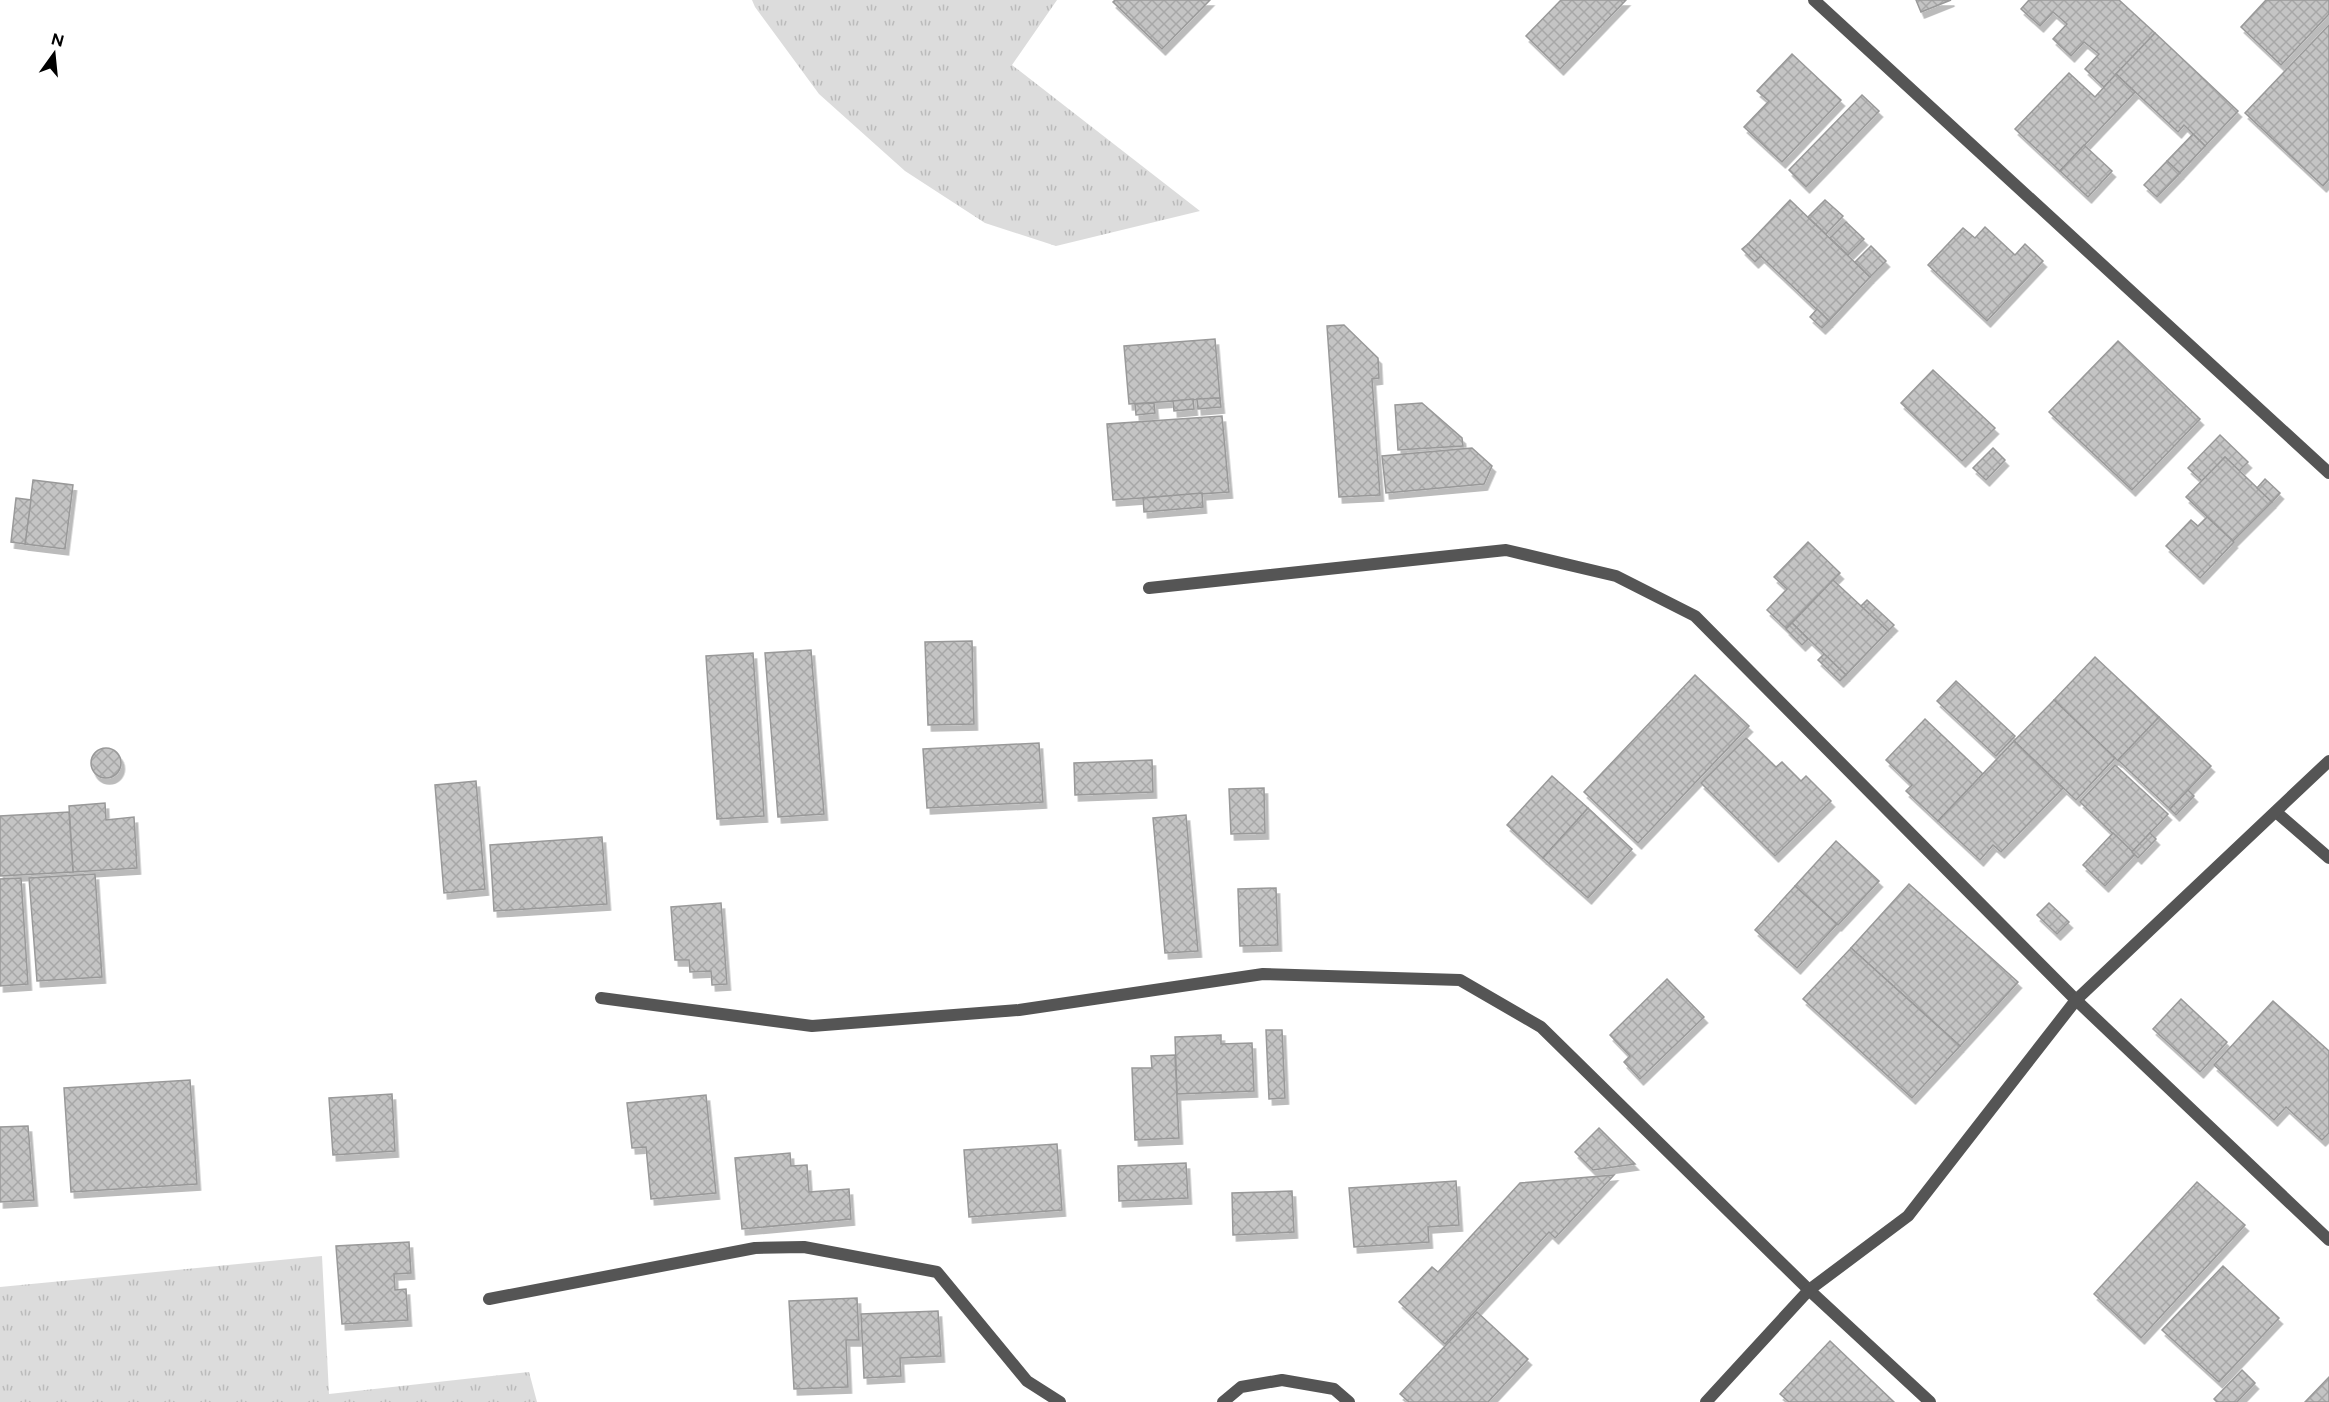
<svg xmlns="http://www.w3.org/2000/svg" width="2329" height="1402" viewBox="0 0 2329 1402" font-family="Figtree,sans-serif">
	<style>
		.grass { fill: url(#grass-tufts) }
		.building { fill: url(#building-cross-hatch); stroke: #999; stroke-width: 1.5; filter: url(#shadow) }
		.lines { fill: none; stroke-linecap: round; stroke-linejoin: round }
		.street { stroke: #555; stroke-width: 12 }
	</style>
	<defs>
		<pattern id="grass-tufts" width="24" height="20" patternUnits="userSpaceOnUse" patternTransform="scale(1.5)"><rect width="24" height="20" fill="#dcdcdc"/><path d="M3 7l-1-3M5 7V3M7 7l1-3M15 17l-1-3M17 17v-4M19 17l1-3" fill="none" stroke="#bbb"/></pattern>
		<pattern id="building-cross-hatch" width="8" height="8" patternUnits="userSpaceOnUse" patternTransform="scale(1.5)"><rect width="8" height="8" fill="#c4c4c4"/><path d="M0 0l8 8M0 8l8-8" fill="none" stroke="#a7a7a7"/></pattern>
		<filter id="shadow"><feDropShadow dx="3.5" dy="6" stdDeviation="0" flood-color="#0004"/></filter>
	</defs>
	<rect width="100%" height="100%" fill="#fff"/>
	<g class="grass">
		<polygon points="752,0 1057,0 1012,65 1200,211 1056,246 985,223 905,171 819,94 755,7"/>
		<polygon points="322,1256 329,1394 529,1372 537,1402 0,1402 0,1287"/>
	</g>
	<g class="building">
		<polygon points="1115,0 1210,0 1162,49 1113,2"/>
		<polygon points="1561,0 1626,0 1560,69 1526,36"/>
		<polygon points="1916,0 1951,0 1921,12"/>
		<polygon points="2029,0 2119,0 2155,33 2104,87 2085,69 2099,54 2084,42 2071,56 2053,39 2067,24 2053,12 2040,26 2021,9"/>
		<polygon points="2266,0 2329,0 2329,14 2281,65 2241,27"/>
		<polygon points="2329,25 2329,179 2323,186 2245,113"/>
		<polygon points="2155,33 2238,111 2205,146 2184,125 2178,132 2116,74"/>
		<polygon points="1792,54 1841,100 1782,162 1744,127 1769,101 1757,91"/>
		<polygon points="2069,73 2095,97 2116,74 2135,92 2060,171 2015,129"/>
		<polygon points="1862,95 1879,111 1806,187 1789,170"/>
		<polygon points="2193,134 2205,146 2180,173 2167,161"/>
		<polygon points="2084,145 2112,171 2088,197 2060,171"/>
		<polygon points="2167,161 2180,173 2157,197 2144,185"/>
		<polygon points="1790,200 1870,277 1829,321 1748,244"/>
		<polygon points="1825,200 1843,216 1826,234 1808,217"/>
		<polygon points="1846,222 1864,239 1848,255 1830,238"/>
		<polygon points="1985,227 2015,255 2025,244 2043,261 1987,321 1928,265 1963,228 1975,238"/>
		<polygon points="1748,244 1761,256 1755,262 1742,249"/>
		<polygon points="1871,246 1886,261 1870,277 1855,262"/>
		<polygon points="1817,309 1829,321 1822,328 1810,317"/>
		<polygon points="1344,325 1378,358 1379,378 1372,379 1380,495 1339,497 1327,326"/>
		<polygon points="1215,339 1220,398 1129,404 1124,346"/>
		<polygon points="2118,341 2200,419 2132,490 2049,412"/>
		<polygon points="1933,370 1995,428 1962,461 1901,403"/>
		<polygon points="1220,398 1221,407 1198,409 1197,399"/>
		<polygon points="1193,399 1194,409 1174,411 1173,401"/>
		<polygon points="1154,403 1155,413 1136,415 1135,404"/>
		<polygon points="1422,403 1462,438 1463,446 1398,450 1395,405"/>
		<polygon points="1222,416 1229,492 1113,500 1107,424"/>
		<polygon points="2220,435 2248,462 2239,471 2225,457 2202,481 2188,468"/>
		<polygon points="1472,448 1492,466 1484,484 1386,493 1382,456"/>
		<polygon points="1993,448 2005,460 1986,480 1973,468"/>
		<polygon points="2225,457 2272,502 2233,541 2186,497"/>
		<polygon points="2265,479 2280,493 2272,502 2257,488"/>
		<polygon points="33,480 73,485 65,549 25,544"/>
		<polygon points="1202,493 1203,507 1144,512 1143,498"/>
		<polygon points="16,498 31,500 25,544 11,542"/>
		<polygon points="2207,517 2234,542 2200,578 2166,546 2191,520 2198,526"/>
		<polygon points="1808,542 1840,573 1786,628 1767,610 1787,589 1774,577"/>
		<polygon points="1833,580 1888,631 1846,675 1792,623"/>
		<polygon points="1867,600 1894,625 1888,631 1861,606"/>
		<polygon points="1792,623 1808,639 1802,645 1786,629"/>
		<polygon points="972,641 974,724 928,725 925,642"/>
		<polygon points="811,650 824,814 778,817 765,653"/>
		<polygon points="753,653 764,816 717,819 706,656"/>
		<polygon points="1824,654 1846,675 1840,681 1818,660"/>
		<polygon points="2095,657 2159,717 2118,761 2054,700"/>
		<polygon points="1695,675 1749,726 1638,843 1584,792"/>
		<polygon points="1956,681 2015,736 1996,756 1937,701"/>
		<polygon points="2054,700 2115,758 2076,800 2014,741"/>
		<polygon points="2159,717 2211,766 2170,809 2118,760"/>
		<polygon points="1925,719 1983,774 1938,821 1906,791 1912,785 1886,760"/>
		<polygon points="1746,738 1776,767 1782,762 1801,781 1806,776 1831,801 1775,856 1701,783"/>
		<polygon points="2014,741 2063,788 2001,852 1993,845 1980,860 1938,821"/>
		<polygon points="1039,743 1043,802 927,808 923,749"/>
		<circle cx="106" cy="763" r="15"/>
		<polygon points="1152,760 1153,792 1075,795 1074,763"/>
		<polygon points="2115,765 2168,814 2132,852 2080,802"/>
		<polygon points="1552,776 1588,808 1543,858 1507,825"/>
		<polygon points="476,781 485,889 444,893 435,785"/>
		<polygon points="1264,788 1265,833 1231,834 1229,789"/>
		<polygon points="2188,790 2194,796 2176,815 2170,809"/>
		<polygon points="105,803 106,820 134,817 137,868 73,872 69,806"/>
		<polygon points="1588,808 1632,849 1588,898 1543,858"/>
		<polygon points="69,812 73,872 0,876 0,816"/>
		<polygon points="1186,815 1198,951 1165,953 1153,818"/>
		<polygon points="2113,833 2135,854 2105,886 2083,865"/>
		<polygon points="2150,833 2156,839 2138,858 2132,852"/>
		<polygon points="602,837 607,904 494,911 490,845"/>
		<polygon points="1836,841 1879,881 1838,925 1795,886"/>
		<polygon points="95,874 102,977 37,981 29,878"/>
		<polygon points="21,878 28,984 0,986 0,879"/>
		<polygon points="1909,884 2018,982 1960,1046 1851,948"/>
		<polygon points="1795,886 1837,924 1797,968 1755,930"/>
		<polygon points="1276,888 1278,945 1240,946 1238,889"/>
		<polygon points="721,903 727,984 712,985 711,971 690,972 689,960 675,960 671,907"/>
		<polygon points="2049,903 2069,922 2057,934 2037,915"/>
		<polygon points="1851,948 1960,1046 1912,1098 1803,999"/>
		<polygon points="1667,979 1704,1017 1640,1079 1624,1062 1630,1056 1610,1035"/>
		<polygon points="2181,999 2227,1042 2200,1072 2153,1029"/>
		<polygon points="2273,1001 2329,1051 2329,1133 2322,1140 2286,1107 2274,1120 2214,1065"/>
		<polygon points="1266,1030 1282,1030 1285,1098 1269,1099"/>
		<polygon points="1221,1035 1221,1044 1252,1043 1254,1091 1177,1094 1175,1037"/>
		<polygon points="1175,1055 1179,1138 1135,1140 1132,1068 1152,1068 1151,1056"/>
		<polygon points="190,1080 197,1184 71,1192 64,1088"/>
		<polygon points="392,1094 395,1151 333,1155 329,1098"/>
		<polygon points="706,1095 716,1193 651,1199 646,1147 632,1148 627,1103"/>
		<polygon points="28,1126 34,1200 0,1202 0,1127"/>
		<polygon points="1599,1128 1635,1164 1593,1170 1575,1152"/>
		<polygon points="1057,1144 1062,1210 969,1217 964,1150"/>
		<polygon points="790,1153 791,1166 807,1165 809,1192 849,1189 851,1219 742,1229 735,1158"/>
		<polygon points="1186,1163 1188,1198 1119,1201 1118,1166"/>
		<polygon points="1614,1175 1555,1238 1549,1232 1445,1344 1399,1302 1432,1267 1438,1272 1520,1183"/>
		<polygon points="1456,1181 1459,1225 1428,1227 1429,1242 1354,1247 1349,1188"/>
		<polygon points="2197,1182 2245,1225 2141,1338 2094,1294"/>
		<polygon points="1292,1191 1294,1232 1233,1235 1232,1193"/>
		<polygon points="409,1242 411,1273 394,1274 395,1290 406,1289 408,1320 342,1324 336,1246"/>
		<polygon points="2223,1266 2279,1318 2219,1382 2162,1330"/>
		<polygon points="857,1298 859,1340 846,1340 848,1387 794,1389 789,1301"/>
		<polygon points="938,1311 941,1356 900,1358 901,1376 864,1378 861,1314"/>
		<polygon points="1477,1312 1528,1359 1488,1402 1409,1402 1400,1394"/>
		<polygon points="1830,1341 1894,1402 1789,1402 1780,1394"/>
		<polygon points="2242,1370 2255,1383 2237,1402 2217,1402 2214,1399"/>
		<polygon points="2329,1377 2329,1402 2305,1402"/>
	</g>
	<g class="lines">
		<g class="street">
			<polyline points="1814,0 2329,473"/>
			<polyline points="1149,588 1506,550 1616,576 1695,616 2076,1000 2329,1240"/>
			<polyline points="2276,812 2329,858"/>
			<polyline points="601,998 812,1026 1019,1010 1263,974 1460,980 1541,1027 1809,1290 1930,1402"/>
			<polyline points="489,1299 755,1248 804,1247 937,1272 1027,1381 1060,1402"/>
			<polyline points="1223,1402 1241,1387 1282,1380 1334,1389 1349,1402"/>
			<polyline points="1706,1402 1809,1290 1908,1216 2076,1000 2329,761"/>
		</g>
	</g>
	<g transform="translate(54 54) rotate(15)" stroke="#ffffff" stroke-width="4.5" paint-order="stroke">
	<path d="M0-4.5L10 22L0 15L-10 22Z" fill="#000000"/>
	<text y="-9" font-size="16" font-weight="bold" text-anchor="middle" fill="#000000">N</text>
	</g>
</svg>
